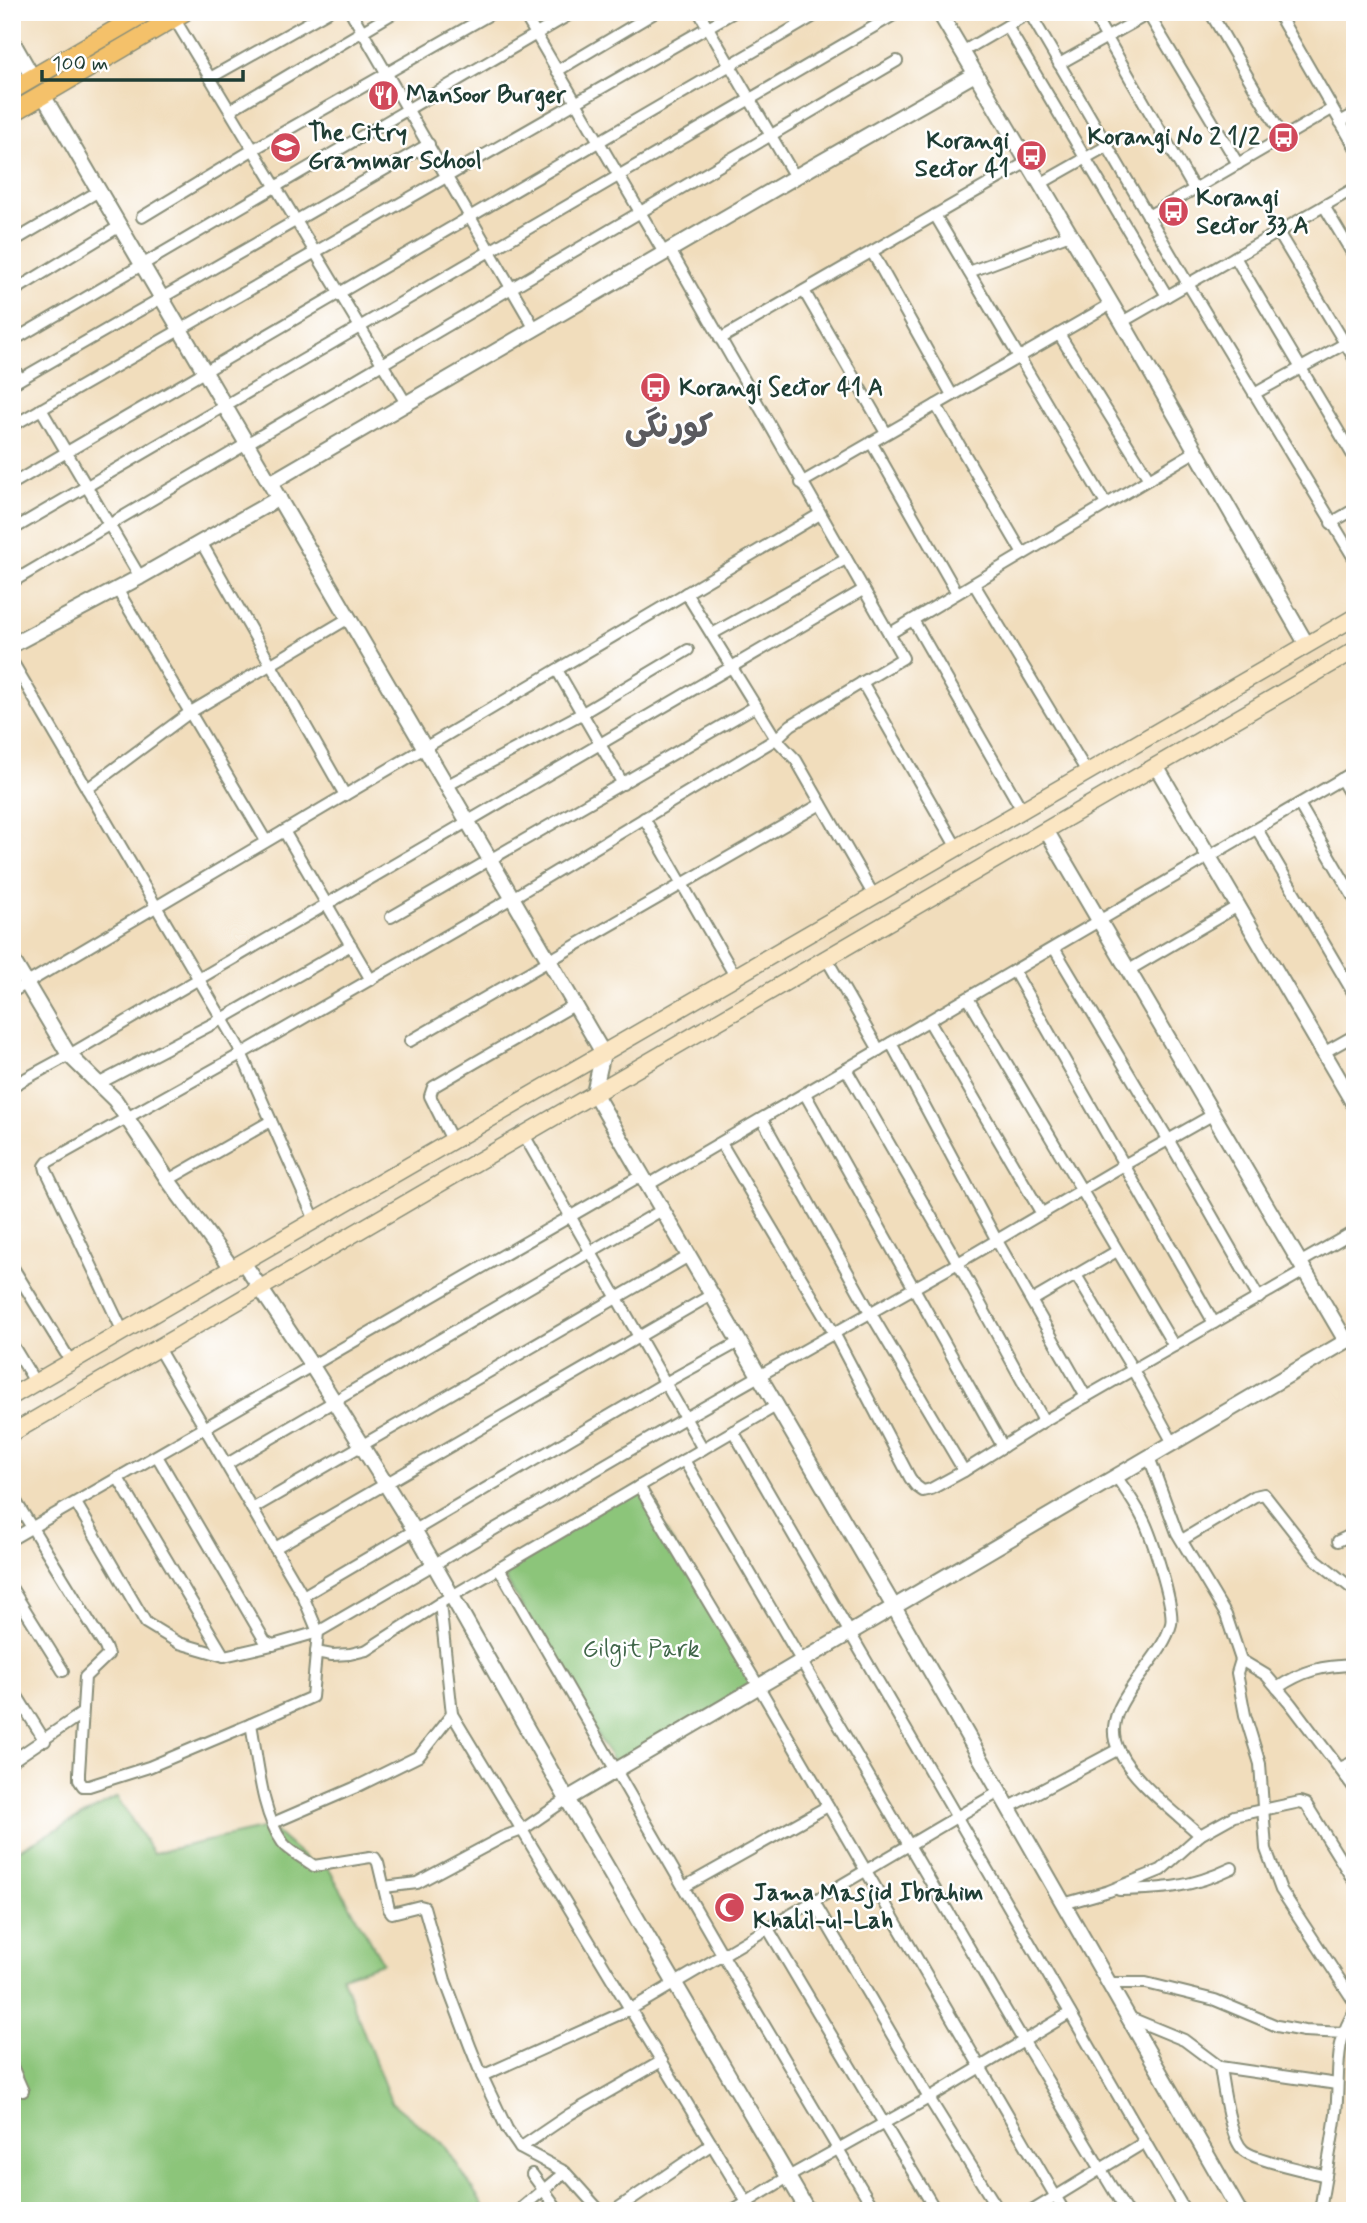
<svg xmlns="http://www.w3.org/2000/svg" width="1367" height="2223" viewBox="0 0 1367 2223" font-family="Mynerve,'Playpen Sans Arabic',sans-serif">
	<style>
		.green { fill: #8cc57a; stroke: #568157; stroke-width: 2 }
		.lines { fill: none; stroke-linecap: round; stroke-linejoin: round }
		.minor-casing { stroke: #888d78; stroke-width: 14 }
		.tertiary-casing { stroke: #888d78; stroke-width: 18 }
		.secondary-casing { stroke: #888d78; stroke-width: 19 }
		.primary-casing { stroke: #888d78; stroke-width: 21 }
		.minor { stroke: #fff; stroke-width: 10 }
		.tertiary { stroke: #fff; stroke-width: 14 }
		.secondary { stroke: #fbe6c3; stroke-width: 16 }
		.primary { stroke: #f4c16a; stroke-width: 18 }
		.labels { text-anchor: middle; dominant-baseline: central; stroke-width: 5; stroke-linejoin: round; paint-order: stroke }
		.poi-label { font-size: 24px; font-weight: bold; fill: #1f3d34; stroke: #fff; text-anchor: start }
		.park-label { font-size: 24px; fill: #406649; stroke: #fff }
		.district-label { font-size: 32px; font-weight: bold; fill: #5b5b5f; stroke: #fff }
	</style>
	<rect width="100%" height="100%" fill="#fff"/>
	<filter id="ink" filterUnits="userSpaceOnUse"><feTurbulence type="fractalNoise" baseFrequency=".0143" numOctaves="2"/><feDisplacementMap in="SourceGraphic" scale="14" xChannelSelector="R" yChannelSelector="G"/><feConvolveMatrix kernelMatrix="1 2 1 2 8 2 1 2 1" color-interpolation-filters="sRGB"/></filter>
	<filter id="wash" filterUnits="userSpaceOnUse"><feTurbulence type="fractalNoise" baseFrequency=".00686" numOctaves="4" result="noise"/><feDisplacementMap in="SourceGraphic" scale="28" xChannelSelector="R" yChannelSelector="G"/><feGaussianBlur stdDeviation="1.57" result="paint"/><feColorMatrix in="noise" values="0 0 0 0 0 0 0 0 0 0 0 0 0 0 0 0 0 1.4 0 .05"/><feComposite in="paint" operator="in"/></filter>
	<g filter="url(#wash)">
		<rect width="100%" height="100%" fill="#f1ddbc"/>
		<g class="green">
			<polygon points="639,1486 759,1687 618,1770 499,1568"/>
			<polygon points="117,1797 153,1853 270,1827 314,1866 326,1864 383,1963 342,1976 391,2102 445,2146 487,2211 12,2211 12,1853"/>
		</g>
	</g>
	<g filter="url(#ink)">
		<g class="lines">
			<defs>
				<g id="minor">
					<polyline points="351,12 535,329"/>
					<polyline points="523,12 664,253"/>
					<polyline points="699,12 795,177"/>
					<polyline points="1029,12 1188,284 1355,560"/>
					<polyline points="1092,12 1194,189"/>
					<polyline points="1147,12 1238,164"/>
					<polyline points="1210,12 1283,137"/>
					<polyline points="1277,12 1355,147"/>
					<polyline points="174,18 407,405"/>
					<polyline points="1007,26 1167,296"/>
					<polyline points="962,52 1029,13"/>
					<polyline points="1059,64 1152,12"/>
					<polyline points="557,71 656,12"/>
					<polyline points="210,78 327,12"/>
					<polyline points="230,110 395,12"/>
					<polyline points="1340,122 1355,114"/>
					<polyline points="1040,184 1107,146"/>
					<polyline points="1324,206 1355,258"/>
					<polyline points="935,215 1106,504"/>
					<polyline points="1148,216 1332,109"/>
					<polyline points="142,217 254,149 494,12"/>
					<polyline points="1278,232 1355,360"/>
					<polyline points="12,242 99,191"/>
					<polyline points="872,252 952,395"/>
					<polyline points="1235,257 1355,459"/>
					<polyline points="969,272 1070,234"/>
					<polyline points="804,291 886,433"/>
					<polyline points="12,292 120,226"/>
					<polyline points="1122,322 1355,188"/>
					<polyline points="1059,334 1149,479"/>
					<polyline points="720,339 1027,162"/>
					<polyline points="12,341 574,12"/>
					<polyline points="12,365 20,379"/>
					<polyline points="12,384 429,144"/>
					<polyline points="1254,394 1355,338"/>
					<polyline points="936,405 1023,554"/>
					<polyline points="41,409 140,577"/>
					<polyline points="12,426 734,12"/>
					<polyline points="871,442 957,593"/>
					<polyline points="801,483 1111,304"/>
					<polyline points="12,484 821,12"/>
					<polyline points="1331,523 1355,509"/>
					<polyline points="12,530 899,12"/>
					<polyline points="201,542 345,795"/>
					<polyline points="12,582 897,61"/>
					<polyline points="974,584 1087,772"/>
					<polyline points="117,589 266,841"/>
					<polyline points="686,593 776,739 796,760 874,896"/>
					<polyline points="913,620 1022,810"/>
					<polyline points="712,634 846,559"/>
					<polyline points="889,634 1196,451"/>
					<polyline points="12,661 238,1046 315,1220"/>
					<polyline points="557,670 623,784"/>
					<polyline points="862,682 957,848"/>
					<polyline points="1341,779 1355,803"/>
					<polyline points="446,786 581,714 688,650"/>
					<polyline points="87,789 189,713 349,618"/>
					<polyline points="1299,804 1355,900"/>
					<polyline points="644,818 735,976"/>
					<polyline points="1257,829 1355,996"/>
					<polyline points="284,831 371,980"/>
					<polyline points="391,917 756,706"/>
					<polyline points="1054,948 1168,1139 1259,1298"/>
					<polyline points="826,958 879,1050"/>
					<polyline points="1129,970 1238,906"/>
					<polyline points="1014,971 1214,1323"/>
					<polyline points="12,992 820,514"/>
					<polyline points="968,998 1174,1346"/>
					<polyline points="929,1021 1042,1214"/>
					<polyline points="410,1041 821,804"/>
					<polyline points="891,1043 996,1239 1086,1397"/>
					<polyline points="1323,1053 1355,1035"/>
					<polyline points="846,1069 958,1263 1044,1421"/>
					<polyline points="98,1084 222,1019 351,945"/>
					<polyline points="12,1086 69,1055 863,590"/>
					<polyline points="805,1094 1003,1447"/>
					<polyline points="762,1119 870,1312 964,1471"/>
					<polyline points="524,1135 703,1449"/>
					<polyline points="452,1140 430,1096 433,1087 574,1005"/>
					<polyline points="721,1143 834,1333 910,1478 916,1486 923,1491 931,1489 964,1471 1044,1421 1306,1270"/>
					<polyline points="168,1180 271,1121"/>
					<polyline points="648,1185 1355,771"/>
					<polyline points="1301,1262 1355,1231"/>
					<polyline points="12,1266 71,1362"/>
					<polyline points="1076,1275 1133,1370 1173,1443"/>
					<polyline points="1033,1300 1117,1251"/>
					<polyline points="123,1332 46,1170 45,1166 48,1162 241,1054 512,898 776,739 791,725 903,658 670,250"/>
					<polyline points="12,1344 35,1382"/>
					<path d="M158 1348 303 1596 318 1632 312 1697 251 1724C258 1760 261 1813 283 1843 290 1852 305 1859 314 1866L370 1857 375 1858 378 1863 389 1909 392 1913 420 1906 424 1907 445 1980 470 2046 482 2076 507 2129 520 2148 565 2172 600 2211"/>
					<polyline points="733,1431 1185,2211"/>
					<polyline points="157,1456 265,1641 273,1645 318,1632 685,1418 958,1263 1124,1165 1214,1114"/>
					<polyline points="1149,1457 1177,1533 1226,1615 1241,1660 1237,1673 1245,1715 1260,1764 1266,1849 1281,1890 1355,2003"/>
					<polyline points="684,1460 1023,2040 1126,2211"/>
					<polyline points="227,1464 662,1210"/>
					<path d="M1116 1476C1125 1490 1135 1503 1142 1517 1151 1533 1175 1608 1171 1624 1161 1665 1095 1707 1119 1751 1135 1783 1174 1811 1200 1835"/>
					<polyline points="118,1478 224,1656"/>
					<polyline points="639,1486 759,1687 1064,2211"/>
					<polyline points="12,1495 105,1647 108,1655 85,1677 79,1773 79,1780 83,1786 89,1786 149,1767 251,1724"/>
					<polyline points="76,1503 146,1623 179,1643 224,1656 272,1645"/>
					<polyline points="252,1509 689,1256"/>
					<polyline points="12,1539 642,1175"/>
					<polyline points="1182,1540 1255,1496 1264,1494 1314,1558 1355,1591"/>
					<polyline points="1338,1541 1355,1533"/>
					<polyline points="275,1548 711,1295"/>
					<polyline points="499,1568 722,1954 875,2211"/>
					<polyline points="12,1589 63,1671"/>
					<polyline points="303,1596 665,1383 739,1342"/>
					<polyline points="440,1603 452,1714 752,2211"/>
					<polyline points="316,1652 332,1655 350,1654 367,1650 440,1603 776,1406"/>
					<polyline points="1241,1660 1266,1675 1290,1703 1355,1789"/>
					<polyline points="12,1688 45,1741"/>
					<path d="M1277 1688C1304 1670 1322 1666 1355 1665"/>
					<polyline points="12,1761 81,1714"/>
					<polyline points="1340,1768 1355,1761"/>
					<polyline points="1008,1808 1117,1750"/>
					<polyline points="273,1823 354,1788 419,1756 452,1714"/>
					<polyline points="384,1887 417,1883 503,1837 522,1830 567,1799"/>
					<polyline points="684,1887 828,1806"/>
					<path d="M1119 1890C1164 1889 1190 1888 1232 1868"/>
					<polyline points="813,1900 929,2098 999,2211"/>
					<polyline points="1063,1904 1109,1891 1161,1870 1200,1835 1234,1816 1300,1802 1306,1804 1355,1883"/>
					<polyline points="767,1927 936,2211"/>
					<polyline points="1108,1983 1146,1983 1215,2000 1277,2026 1304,2031 1345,2033"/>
					<polyline points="1128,2017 1184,2040 1220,2067 1337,2084"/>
					<polyline points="12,2066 23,2091"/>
					<path d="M1220 2067C1223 2086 1230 2138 1243 2150 1253 2160 1309 2171 1326 2176"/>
					<polyline points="482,2076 631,2009 999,1792"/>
					<polyline points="520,2148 570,2114 662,2061"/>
					<polyline points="532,2174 559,2211"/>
					<polyline points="523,2211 523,2207 565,2172"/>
					<polyline points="614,2211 712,2144"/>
					<polyline points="733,2211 788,2177 929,2098 1070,2013"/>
					<polyline points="1032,2211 1145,2142"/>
					<path d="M1320 2211C1325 2178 1332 2145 1336 2113 1340 2077 1333 2042 1355 2011"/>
				</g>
				<g id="tertiary">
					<polyline points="939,12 1122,322 1307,645"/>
					<polyline points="12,41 33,78"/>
					<polyline points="43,95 603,1053 594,1093 894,1607 1239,2211"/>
					<polyline points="270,483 795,177 975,74"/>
					<polyline points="12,645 140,577 279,498"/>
					<polyline points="1156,766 1355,1106"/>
					<polyline points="1046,830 1346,1341"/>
					<polyline points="12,959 69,1055 115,1100 168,1180 232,1268"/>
					<polyline points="243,1262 312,1366 415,1531 567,1799 808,2211"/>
					<polyline points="567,1799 1355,1336"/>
				</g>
				<g id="secondary">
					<polyline points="12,1396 1355,617"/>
					<polyline points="12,1433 1355,650"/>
				</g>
				<g id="primary">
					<polyline points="12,90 146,12"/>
					<polyline points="12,113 184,12"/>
				</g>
			</defs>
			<use href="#minor" class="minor-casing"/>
			<use href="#tertiary" class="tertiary-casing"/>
			<use href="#secondary" class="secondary-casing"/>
			<use href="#primary" class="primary-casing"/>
			<use href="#minor" class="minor"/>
			<use href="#tertiary" class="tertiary"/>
			<use href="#secondary" class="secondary"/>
			<use href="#primary" class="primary"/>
		</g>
	</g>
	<defs>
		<symbol id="restaurant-disc" viewBox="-11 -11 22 22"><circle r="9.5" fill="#d1495b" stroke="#fff"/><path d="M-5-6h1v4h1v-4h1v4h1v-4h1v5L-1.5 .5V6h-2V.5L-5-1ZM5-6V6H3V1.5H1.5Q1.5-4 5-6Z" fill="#fff"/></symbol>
		<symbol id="bus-disc" viewBox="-11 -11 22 22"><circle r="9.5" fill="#d1495b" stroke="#fff"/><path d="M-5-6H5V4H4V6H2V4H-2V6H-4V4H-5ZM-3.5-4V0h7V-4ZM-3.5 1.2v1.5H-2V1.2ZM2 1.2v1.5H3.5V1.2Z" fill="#fff"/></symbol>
		<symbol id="school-disc" viewBox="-11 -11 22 22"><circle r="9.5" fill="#d1495b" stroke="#fff"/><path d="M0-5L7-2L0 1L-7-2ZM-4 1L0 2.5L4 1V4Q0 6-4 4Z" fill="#fff"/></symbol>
		<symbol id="mosque-disc" viewBox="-11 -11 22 22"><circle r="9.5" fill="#d1495b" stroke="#fff"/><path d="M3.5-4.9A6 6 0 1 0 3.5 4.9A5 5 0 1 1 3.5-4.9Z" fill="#fff"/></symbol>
	</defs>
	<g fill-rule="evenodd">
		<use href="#restaurant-disc" x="366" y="78" width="35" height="35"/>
		<use href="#bus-disc" x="1266" y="120" width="35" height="35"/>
		<use href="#school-disc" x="268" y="130" width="35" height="35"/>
		<use href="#bus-disc" x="1014" y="138" width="35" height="35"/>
		<use href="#bus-disc" x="1156" y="194" width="35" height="35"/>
		<use href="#bus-disc" x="638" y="370" width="35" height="35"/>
		<use href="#mosque-disc" x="712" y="1890" width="35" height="35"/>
	</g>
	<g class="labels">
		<g class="poi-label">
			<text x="406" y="95">Mansoor Burger</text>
			<text x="308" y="133">The Citry<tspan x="308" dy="28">Grammar School</tspan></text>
			<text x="1260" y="137" text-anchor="end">Korangi No 2 1/2</text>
			<text x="1009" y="141" text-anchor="end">Korangi<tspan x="1009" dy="28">Sector 41</tspan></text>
			<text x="1196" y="198">Korangi<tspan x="1196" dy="28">Sector 33 A</tspan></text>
			<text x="679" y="388">Korangi Sector 41 A</text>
			<text x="753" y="1893">Jama Masjid Ibrahim<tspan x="753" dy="28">Khalil-ul-Lah</tspan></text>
		</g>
		<g class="park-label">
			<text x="641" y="1649">Gilgit Park</text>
		</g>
		<g class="district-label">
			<text x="669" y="428">کورنگی</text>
		</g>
	</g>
	<rect width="1367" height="2223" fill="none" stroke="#fff" stroke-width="42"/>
	<path d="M42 70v10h201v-10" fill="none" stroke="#1f3d34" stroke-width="3.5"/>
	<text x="52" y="70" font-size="21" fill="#1f3d34" stroke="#ffffff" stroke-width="5" paint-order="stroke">100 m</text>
</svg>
